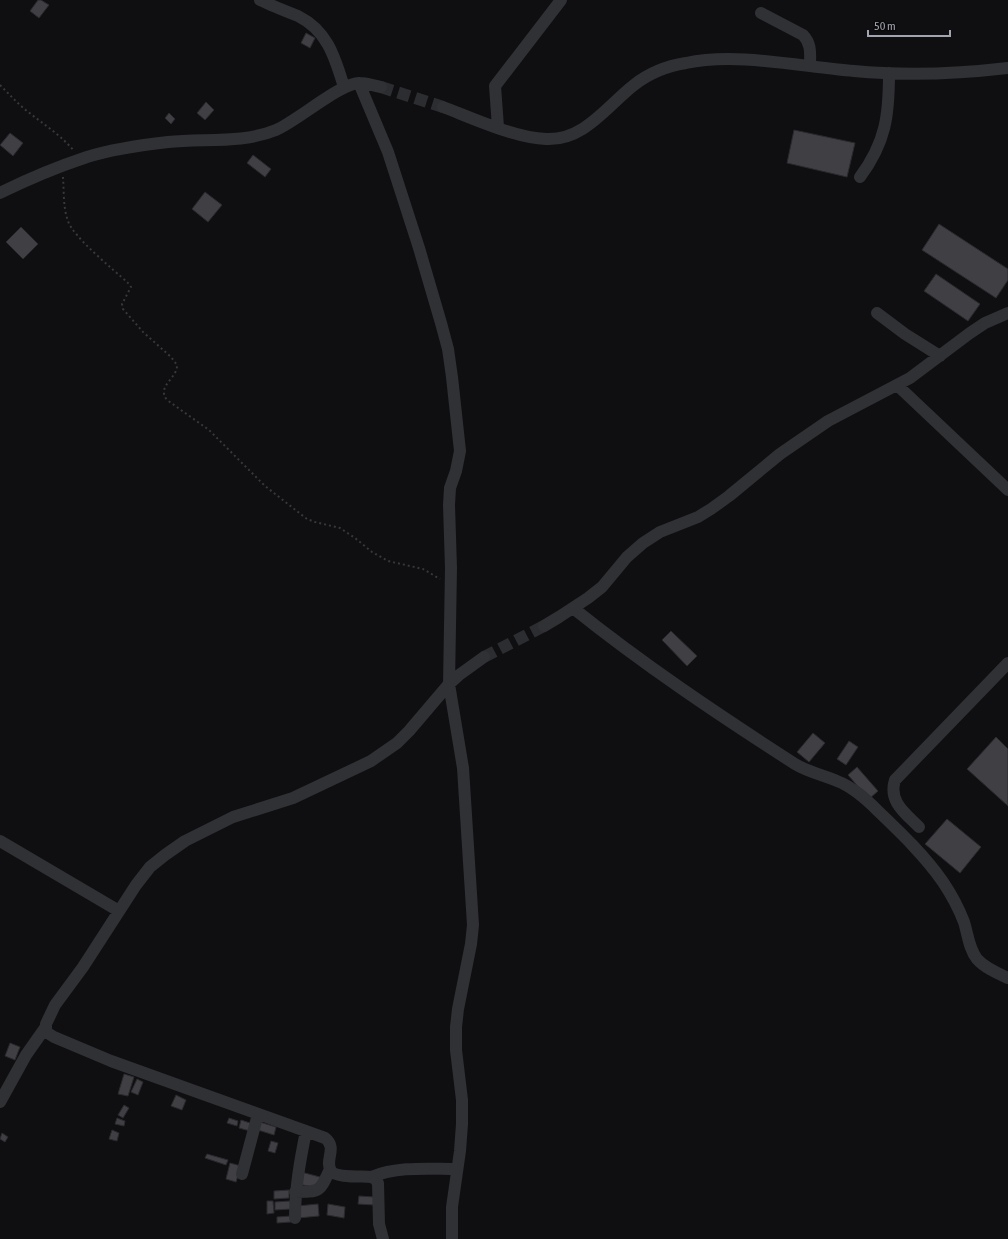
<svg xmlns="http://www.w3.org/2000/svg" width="1008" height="1239" font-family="'Asap Condensed',sans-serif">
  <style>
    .building { fill: #3f3f44; stroke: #2a292d }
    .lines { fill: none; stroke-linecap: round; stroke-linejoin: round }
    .minor-tunnel { stroke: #2c2d31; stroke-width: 12; stroke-dasharray: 12 6; stroke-linecap: butt }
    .path { stroke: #37373c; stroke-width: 2; stroke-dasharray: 2 3; stroke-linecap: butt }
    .minor { stroke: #303135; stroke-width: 12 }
  </style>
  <rect width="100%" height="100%" fill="#0f0f11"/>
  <path class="building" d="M38 0H41L49 5 39 18 30 11Z
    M306 33 315 38 310 48 301 43Z
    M206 102 214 110 205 120 197 113Z
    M169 113 175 119 171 124 165 118Z
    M794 130 855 143 847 177 787 163Z
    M10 133 23 143 13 156 0 145Z
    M253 155 271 169 265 177 247 163Z
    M205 192 222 205 208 222 192 209Z
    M939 224 1008 269V280L996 298 922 250Z
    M21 227 38 244 23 259 6 242Z
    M936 274 980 304 968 321 924 291Z
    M671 631 697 656 687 666 662 640Z
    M813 733 825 743 809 762 797 752Z
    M996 737 1008 749V806L967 769Z
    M849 741 858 747 846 765 837 759Z
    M857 767 878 791 869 799 848 775Z
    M947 819 981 847 960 873 925 844Z
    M10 1043 20 1047 15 1060 5 1056Z
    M124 1074 134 1077 128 1096 118 1094Z
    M137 1079 143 1082 138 1095 131 1092Z
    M176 1095 186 1100 182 1110 171 1106Z
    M124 1105 129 1108 123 1118 118 1115Z
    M117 1118 125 1121 124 1126 115 1124Z
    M229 1118 238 1121 237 1126 227 1123Z
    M241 1120 253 1124 250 1131 239 1128Z
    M260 1122 276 1127 274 1135 258 1130Z
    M112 1130 119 1133 117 1141 109 1139Z
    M2 1133 8 1137 5 1142 0 1139Z
    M271 1141 278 1143 275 1153 268 1151Z
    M207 1154 228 1160 226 1165 205 1158Z
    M230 1163 241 1166 236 1182 226 1179Z
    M301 1172 320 1177 318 1188 298 1184Z
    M289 1190V1198L274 1199V1191Z
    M359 1196 374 1197V1205L358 1204Z
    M267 1201H273L274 1213 267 1214Z
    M290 1201 291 1209 275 1210V1202Z
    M318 1204 319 1216 298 1218 297 1206Z
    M328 1204 345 1207 344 1218 327 1215Z
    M291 1216V1222L277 1223V1217Z"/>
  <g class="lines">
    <path class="minor-tunnel" d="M381 87 443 107
      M484 657 544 626"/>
    <path class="path" d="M0 85C9 94 17 103 27 111 43 124 61 135 74 151
      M63 177C64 191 63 208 68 221 73 237 114 270 128 283L131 287 122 304 123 309 143 332 171 357 177 365C178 378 156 386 167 400L209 430 265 486 307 519 315 522 340 528 355 538 372 552 388 561 423 569 440 579"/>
    <path class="minor" d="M260 0C272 6 285 11 298 16 328 31 335 58 344 87
      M761 13 803 35C812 44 810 55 810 66
      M359 83 388 152 419 248 441 323 448 349 452 377 460 451 456 471 450 488 449 505 451 568 449 684 463 768 473 925 471 944 458 1009 456 1027V1050L462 1100V1124L460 1151 452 1207V1239
      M443 107C472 118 515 138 546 139 584 141 607 106 634 85 649 73 667 66 686 63 737 52 802 67 854 71 906 76 957 74 1008 68
      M498 127 495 86 561 0
      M860 177C886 142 889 115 889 73
      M0 193C28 179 57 167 87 157 113 149 141 145 168 142 203 138 242 144 276 130 297 121 342 82 360 83 367 83 374 86 381 87
      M877 313 905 334 940 356
      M897 385 1008 490
      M573 608C644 665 719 715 795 764 808 772 823 775 837 781 853 787 866 799 878 811 901 833 925 856 943 882 951 894 959 909 964 922 968 935 969 949 977 959 985 968 997 973 1008 978
      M544 626 559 617 588 598 602 587 627 557 643 543 660 532 698 517 711 509 729 496 780 454 828 421 910 378 970 333 985 323 1008 313
      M919 827C905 813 888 801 895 780L1008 663
      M0 841 119 911
      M0 1102 26 1055 45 1028
      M242 1174 258 1114
      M371 1177C399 1166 428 1169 457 1169
      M295 1192C320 1192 320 1192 330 1169
      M295 1218C295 1188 300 1161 306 1131
      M383 1239 379 1224 378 1183 375 1179 371 1177C363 1176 336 1178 331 1171 324 1160 338 1148 325 1138L111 1061 54 1037 46 1032V1024L55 1005 83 967 136 885 150 867 165 855 185 841 233 817 293 798 371 761 397 743 409 731 449 684 459 675 484 657"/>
  </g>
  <path d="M868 30v6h82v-6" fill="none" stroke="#a1a4b1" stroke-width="2"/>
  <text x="874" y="30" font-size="12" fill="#a1a4b1" stroke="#0b0a0b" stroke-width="3" paint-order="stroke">50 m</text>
</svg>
